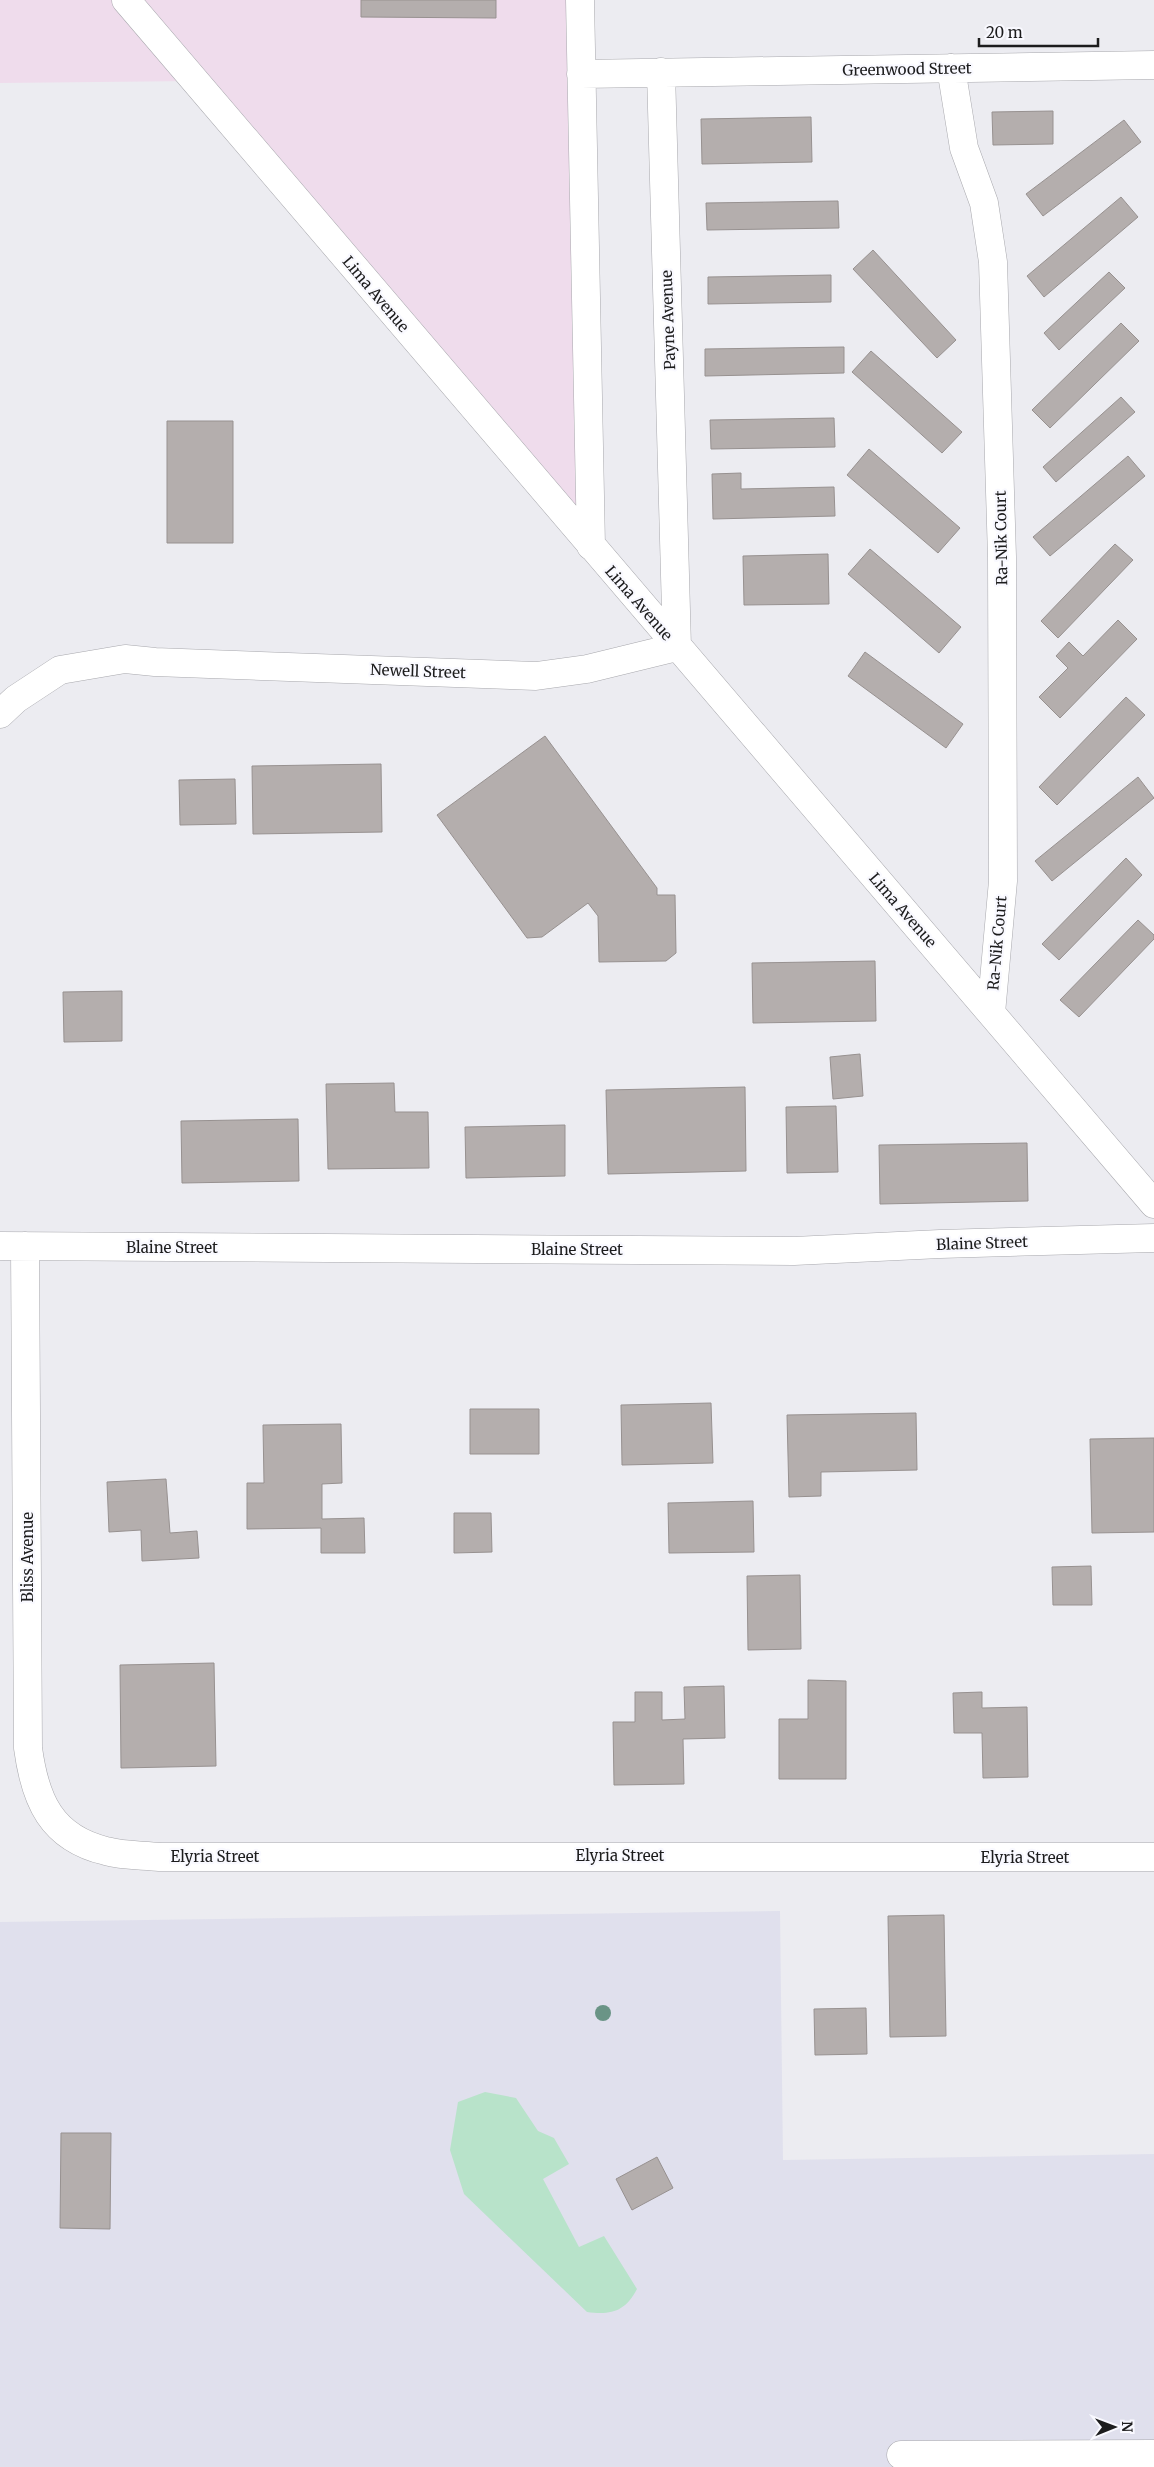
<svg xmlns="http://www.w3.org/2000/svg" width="1154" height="2467" font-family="Merriweather,serif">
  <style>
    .built { fill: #e0e0ed }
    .industrial { fill: #efdcec }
    .green { fill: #b8e3ca }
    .building { fill: #b4aead; stroke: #979190 }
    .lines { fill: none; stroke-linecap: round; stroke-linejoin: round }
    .minor-casing { stroke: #a8a8ad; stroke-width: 29 }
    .minor { stroke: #fff; stroke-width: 28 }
    .tree { fill: #6a9486 }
    .labels { text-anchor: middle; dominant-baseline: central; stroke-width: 4.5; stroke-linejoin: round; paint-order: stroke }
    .street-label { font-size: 15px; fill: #1c1c1d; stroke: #f9f9ff }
  </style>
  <rect width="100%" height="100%" fill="#ececf1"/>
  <path class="built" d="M780 1911 783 2160 1154 2154V2467H0V1922Z"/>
  <path class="industrial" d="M0 0H580L591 546 195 81 0 83Z"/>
  <path class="green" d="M485 2092 516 2098 538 2131 554 2138 569 2164 543 2179 579 2247 604 2236 637 2289C625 2312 611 2315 587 2312L464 2194 450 2150 458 2102Z"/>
  <path class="building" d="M361 0H496V18L361 17Z
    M1053 111V144L993 145 992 112Z
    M811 117 812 162 702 164 701 119Z
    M1124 120 1141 142 1043 216 1026 194Z
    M1121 197 1138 217 1044 297 1027 276Z
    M838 201 839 228 707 230 706 203Z
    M873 250 956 340 937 358 853 269Z
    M1109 272 1125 288 1059 350 1044 333Z
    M831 275V302L708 304V277Z
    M1121 323 1139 341 1050 428 1032 410Z
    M844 347V373L705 376V349Z
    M871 351 962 432 942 453 852 372Z
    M1121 397 1135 412 1056 482 1043 467Z
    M834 418 835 447 711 449 710 420Z
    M167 421H233V543H167Z
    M869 449 960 528 938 553 847 475Z
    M1128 456 1145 476 1050 556 1033 537Z
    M741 473V489L834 487 835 516 713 519 712 474Z
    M1115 544 1133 560 1058 638 1041 621Z
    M870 549 961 627 939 653 848 574Z
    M828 554 829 604 744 605 743 556Z
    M1118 620 1137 639 1060 718 1039 697 1068 668 1056 656 1069 642 1083 656Z
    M865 652 963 724 946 748 848 676Z
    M1126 697 1145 715 1057 805 1039 787Z
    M545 736 657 888V895H675L676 953 666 961 599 962 598 916 588 903 542 937 527 938 437 815Z
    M381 764 382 832 253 834 252 766Z
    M1138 777 1154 798 1052 881 1035 861Z
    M235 779 236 824 180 825 179 780Z
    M1126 858 1142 875 1059 960 1042 944Z
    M1138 920 1154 935V939L1079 1017 1060 1000Z
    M875 961 876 1021 753 1023 752 963Z
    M122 991V1041L64 1042 63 992Z
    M860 1054 863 1096 833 1099 830 1057Z
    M394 1083 395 1112H428L429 1168 328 1169 326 1084Z
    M745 1087 746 1171 608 1174 606 1090Z
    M836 1106 838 1172 787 1173 786 1107Z
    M298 1119 299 1181 182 1183 181 1121Z
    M565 1125V1176L466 1178 465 1127Z
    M1027 1143 1028 1201 880 1204 879 1145Z
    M711 1403 713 1463 622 1465 621 1405Z
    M470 1409H539V1454H470Z
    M916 1413 917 1470 821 1472V1496L789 1497 787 1415Z
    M341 1424 342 1483 322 1484V1519L364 1518 365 1553H321V1528L247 1529V1483H264L263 1425Z
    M1154 1438V1532L1092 1533 1090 1439Z
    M166 1479 170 1533 197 1531 199 1558 142 1561 141 1530 109 1532 107 1482Z
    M753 1501 754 1552 669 1553 668 1503Z
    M454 1513H491L492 1552 454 1553Z
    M1091 1566 1092 1605H1053L1052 1567Z
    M800 1575 801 1649 748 1650 747 1576Z
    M214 1663 216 1766 121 1768 120 1665Z
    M808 1680 846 1681V1779H779V1719H808Z
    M724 1686 725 1738 683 1739 684 1784 614 1785 613 1722H635V1692H662V1720L685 1719 684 1687Z
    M982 1692V1708L1027 1707 1028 1777 983 1778 982 1733H954L953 1693Z
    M944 1915 946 2036 890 2037 888 1916Z
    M866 2008 867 2054 815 2055 814 2009Z
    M61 2133H111L110 2229 60 2228Z
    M657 2157 673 2188 632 2210 616 2179Z"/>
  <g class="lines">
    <g class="minor-casing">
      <path id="minor" d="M126 0 1154 1204
        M580 0 591 546
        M951 68 964 148 984 203 993 262 1002 557 1003 881 991 1013
        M581 74 1154 65
        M0 714 16 699 60 670 125 659 155 662 536 676 587 669 677 647 661 72
        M0 1246 794 1251 940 1244 1154 1238
        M25 1246 28 1748C35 1800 51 1838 106 1851 123 1856 143 1855 160 1857 492 1855 823 1856 1154 1857
        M901 2455 1154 2454"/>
    </g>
    <use href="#minor" class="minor"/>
  </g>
  <circle class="tree" cx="603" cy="2013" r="8"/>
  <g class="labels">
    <g class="street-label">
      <text transform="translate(907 69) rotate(-1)">Greenwood Street</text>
      <text transform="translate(376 294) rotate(50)">Lima Avenue</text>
      <text transform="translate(668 320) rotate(-92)">Payne Avenue</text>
      <text transform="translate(1001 538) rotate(-91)">Ra-Nik Court</text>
      <text transform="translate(639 603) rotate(49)">Lima Avenue</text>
      <text transform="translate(418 671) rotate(2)">Newell Street</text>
      <text transform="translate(903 910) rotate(49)">Lima Avenue</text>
      <text transform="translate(997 943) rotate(-85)">Ra-Nik Court</text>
      <text transform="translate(982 1243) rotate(-2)">Blaine Street</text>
      <text x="172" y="1247">Blaine Street</text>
      <text x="577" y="1249">Blaine Street</text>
      <text transform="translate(27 1557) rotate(-90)">Bliss Avenue</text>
      <text x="620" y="1855">Elyria Street</text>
      <text x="215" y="1856">Elyria Street</text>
      <text x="1025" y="1857">Elyria Street</text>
    </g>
  </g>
  <g transform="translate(1114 2427) rotate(89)" stroke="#f9f9ff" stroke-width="4" paint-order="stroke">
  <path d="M0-4L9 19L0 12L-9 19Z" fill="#1c1c1d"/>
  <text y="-8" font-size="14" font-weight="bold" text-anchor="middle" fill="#1c1c1d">N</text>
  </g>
  <path d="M979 38v8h119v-8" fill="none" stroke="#1c1c1d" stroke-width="2.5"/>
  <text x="986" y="38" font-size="15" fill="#1c1c1d" stroke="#f9f9ff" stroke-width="4" paint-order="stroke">20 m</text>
</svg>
